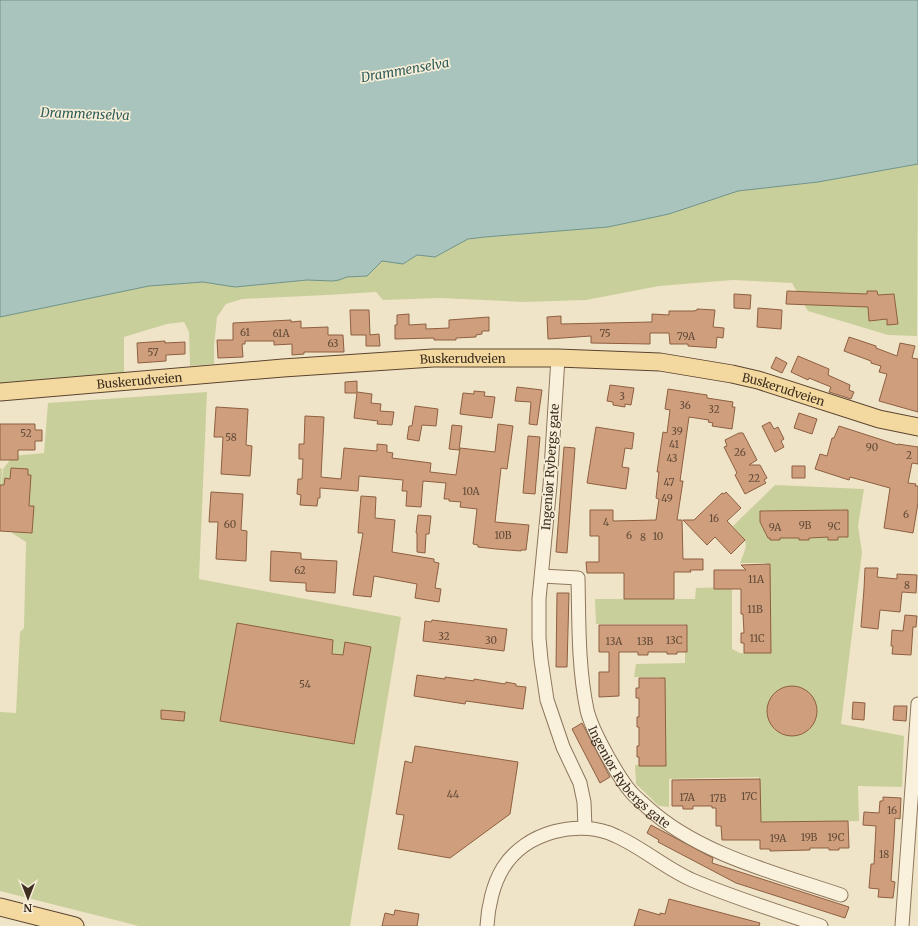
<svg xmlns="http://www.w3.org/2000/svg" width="918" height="926" font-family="Merriweather,serif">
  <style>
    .green { fill: #c9cf9b }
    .water { fill: #a9c4bc; stroke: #6f938a }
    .building { fill: #cf9f7d; stroke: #8d5f41 }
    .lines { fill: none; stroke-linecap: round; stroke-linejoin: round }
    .minor-casing { stroke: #8d765c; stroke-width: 15 }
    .major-casing { stroke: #5b4430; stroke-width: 19 }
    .minor { stroke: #faf1dc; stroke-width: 13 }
    .major { stroke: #f3d9a0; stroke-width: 17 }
    .labels { text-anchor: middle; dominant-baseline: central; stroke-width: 3.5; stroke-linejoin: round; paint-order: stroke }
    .number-label { font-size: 10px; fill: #624a37 }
    .street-label { font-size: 12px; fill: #3d2e20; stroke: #f7eed8 }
    .water-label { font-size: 13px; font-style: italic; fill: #2f5d5a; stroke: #f7eed8 }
  </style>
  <rect width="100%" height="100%" fill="#f0e4c8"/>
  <path class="green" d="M918 164 917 336 888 335 808 311 792 283 733 280 659 286 586 300 524 302 440 298 383 300 376 292 327 295 242 299 226 304 217 317 214 346V364L190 366 189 332 184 322 167 324 124 337V374L0 388V317L149 286 203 282 235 287 307 280 333 281 339 280 347 277 366 276 382 261 403 264 417 255 435 257 468 239 485 237 608 227 670 214 738 191 818 182Z
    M207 392 199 579 401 617 350 926H139L0 891V712L16 713 20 632 24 628 26 542 12 533 14 514 0 502V468L2 469 1 491 3 469 13 456 44 453 48 403Z
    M775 485 864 489 858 526 862 552 841 724 904 736 902 787 858 786 859 821 756 822 760 805 759 777 669 779V807L659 806 636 784 635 765 662 764 661 677H634L636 664 685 663V624H596L595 599H695L696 588 732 587V649L740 653H766V563H740C749 540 748 544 733 526Z"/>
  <path class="water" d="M0 0H918V164L818 182 738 191 669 214 608 227 485 237 468 239 435 257 417 255 403 264 382 261 367 276 347 277 339 280 333 281 307 280 235 287 203 282 149 286 0 317Z"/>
  <path class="building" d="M787 291 867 294V291H877L878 295 894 294 898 324 887 325V319L869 321 868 307 786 304Z
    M734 294 751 295 750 309 734 308Z
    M758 308 782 310 781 329 757 327Z
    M697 309 715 310 713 327 724 328 723 338 717 337 716 348 688 346V344H670L669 333H650V344L591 343V336L548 339 547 317 561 316V324L652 322V314L669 315V311H694L697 310Z
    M350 310H369L370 335 379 334 380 346H366V335H351Z
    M409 314V325L426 324V329L449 328V320L489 317V331H482V334L476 335V337L456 338V340H434V338L395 339V325H397V315Z
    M291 320V322L301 321V328L328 327V335H343L344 352H304V354L292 355V344L274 345V341H245V344H242L243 357 218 358 217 340H233V323Z
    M849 337 876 346V348L897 356 900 343 915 346 912 358 918 359V412L879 401 887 374 879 372 881 366 871 363V361L844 351Z
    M165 341V343L185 342V354L166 355V361L138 363 137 343Z
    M798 356 829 369 828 375 850 385 849 390 854 392 851 399 829 392 831 387 809 378 808 380 791 372Z
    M776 357 787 363 782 373 771 368Z
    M357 381V392L372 394 371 403 381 404 380 411 394 412 392 425 377 424 378 421 354 418 357 393H345V382Z
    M610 385 634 388 631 405 625 404V407L613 405V402L607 401Z
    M517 387 542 390 537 425 529 424 531 402 515 401Z
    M668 389 707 395V398L733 402 732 407H735L732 429 712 426 713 423 708 422 709 420 689 417 680 481H683L677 520H682L683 559H703V570H690L691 572H674V599H624V573H587L586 562H599V536H590V510H613V521L656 520 659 499 656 498 659 472H657L663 432 667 433 670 410 665 409Z
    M474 391 485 392 484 396 495 397 492 418 460 414 463 393 474 394Z
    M415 406 438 409 436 426 422 425 419 441 407 439 409 426H412Z
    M216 407 248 409 246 445 252 446 250 476 221 474 223 437H214Z
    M799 413 817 419 812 434 794 428Z
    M305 416 324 417 321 477 341 479 344 448 377 451V444L387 445V452L393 453 392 458 431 463 430 472 456 475 460 448 495 452 498 424 513 426 507 469 501 468 495 522 529 525 526 550H521V551L496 549 478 547V545L473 544 477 509 460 507 461 502 449 501V499H444L446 483 423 481 421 507 406 506 407 491H402L403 480 359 476 358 491 320 488V498H318L317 506 300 505 301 495 297 494 298 479H302L303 459H299V444H304Z
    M770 422 774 429 778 427 784 439 781 441 784 447 775 452 762 426Z
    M0 424H35V430H42V441H35V450H18V460H0Z
    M452 425 462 426 459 450 449 449Z
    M839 426 898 445V444L918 447V464L912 463 908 483 916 484 915 486H918V503L913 533 884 528 890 488 850 477 849 480 815 469 820 454 827 456 832 438H834Z
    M596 427 634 433 632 449 625 448 622 467 629 468 626 489 587 483Z
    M739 433H743L757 460 749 465H760L767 478 764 480 766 483 745 494 735 475 737 473 724 447 727 446 725 440Z
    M528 436 540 437 535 494 523 493Z
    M564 447 575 448 567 553 556 552Z
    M792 466H805V478H792Z
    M11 468 28 469V475H31L29 506H34L32 533 0 531V485H4L5 478 10 479Z
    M211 492 243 494 241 530 247 531 246 561 216 559 218 522H209Z
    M726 492 741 508 727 521 745 540 731 554 715 537 707 545 683 520H694L722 493 724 494Z
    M361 496 376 497 375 518 395 520 392 552 434 559V562L439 563 435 588 441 589 439 602 415 598 417 584 374 576 371 597 353 595 363 533H358Z
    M848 510V537H838V540H828V537L809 538V540H799V538H780V540H770V538H768L760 522V511Z
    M418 515 431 516 429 534H426L425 553 417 552V533H416Z
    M271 551 301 553V559L337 561 335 593 306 591V583L270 581Z
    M770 564 771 653H744V643H741V633H744L743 614H741V589H714V570H746L741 565Z
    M865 568H878L877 577 897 579V574L917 575 916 593 902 592 900 612 880 610 878 629 861 627 864 589Z
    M557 593H569L567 667H556Z
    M905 615 917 616 916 627H913L911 655 892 654 893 646H891L892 630 903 631Z
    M432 620 507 629 504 651 423 641 425 621 431 622Z
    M237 623 333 640 332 654 343 655 345 642 371 647 354 744 220 721Z
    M599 625H687V652H677V654H667V652H648V655H638V652H619V696L599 697V672H609V652H599Z
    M417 675 445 679V677L474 681V679L505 684 506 682 516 684V686L526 687 523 709 466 701 465 704 414 696Z
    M639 678H665L666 766H639V757H637V746H639V727H637V717H639V698H636V688H639Z
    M767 711a25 25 0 1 1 50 0a25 25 0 1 1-50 0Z
    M853 702 865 703 864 720 852 719Z
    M894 706H907L906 721 893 720Z
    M161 710 185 712 184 721 161 719Z
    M582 723 610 777 600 783 572 729Z
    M415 746 518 762 510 814 450 858 398 849 404 815 396 814 405 761 412 763Z
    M760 779 761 822 848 821 849 848H839V850H829V848H810V850L770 851V849H760V840H722L721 826H716V808H712V806H693V809H683V806H672V780Z
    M883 797 901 798 900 819 895 818 894 838 891 881 895 882 893 898 878 897 879 889 869 888 871 864H874L876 826 863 825 864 812 879 813 880 801H883Z
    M651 825 713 858 712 863 849 907 845 918 736 883 658 842 659 840 647 833Z
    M669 899 760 923 759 926H634L639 909 660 915V913L665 914Z
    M395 910 419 914 417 926H382L385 913 394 915Z"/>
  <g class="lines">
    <g class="minor-casing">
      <g id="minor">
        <path d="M558 358 550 485 539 599V638L541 660 547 700 563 747 580 783 584 802 585 828"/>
        <path id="s1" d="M542 576 578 578C579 622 578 667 587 710 591 727 600 742 608 757 615 769 622 782 631 792 636 798 642 802 647 807 698 854 776 873 841 895"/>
        <path d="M487 926C488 907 493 884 503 868 525 832 579 818 616 836 643 848 665 868 692 880 734 898 777 911 821 926"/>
        <path d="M902 926 918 704"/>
      </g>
    </g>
    <g class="major-casing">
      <g id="major">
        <path id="s2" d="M0 392 283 368 433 358H558L660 362 732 374 758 380 879 419 918 427"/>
        <path d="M0 907 75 926"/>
      </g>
    </g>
    <use href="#minor" class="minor"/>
    <use href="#major" class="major"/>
  </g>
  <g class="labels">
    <g class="number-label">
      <text x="245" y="332">61</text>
      <text x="281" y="333">61A</text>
      <text x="605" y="333">75</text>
      <text x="686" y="336">79A</text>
      <text x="333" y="343">63</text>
      <text x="153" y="352">57</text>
      <text x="622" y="396">3</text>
      <text x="685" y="405">36</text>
      <text x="714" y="409">32</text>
      <text x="677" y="431">39</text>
      <text x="26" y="433">52</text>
      <text x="231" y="437">58</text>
      <text x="674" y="444">41</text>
      <text x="872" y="447">90</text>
      <text x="740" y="452">26</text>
      <text x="909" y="455">2</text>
      <text x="672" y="458">43</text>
      <text x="754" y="478">22</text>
      <text x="669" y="482">47</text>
      <text x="471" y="491">10A</text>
      <text x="667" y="498">49</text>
      <text x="906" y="514">6</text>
      <text x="714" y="518">16</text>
      <text x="606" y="522">4</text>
      <text x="230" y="524">60</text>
      <text x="805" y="525">9B</text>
      <text x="834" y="526">9C</text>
      <text x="775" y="527">9A</text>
      <text x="503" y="535">10B</text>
      <text x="629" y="535">6</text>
      <text x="658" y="536">10</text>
      <text x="643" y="537">8</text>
      <text x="300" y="570">62</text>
      <text x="756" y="579">11A</text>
      <text x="907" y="585">8</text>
      <text x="755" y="609">11B</text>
      <text x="444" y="636">32</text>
      <text x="757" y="638">11C</text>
      <text x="491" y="640">30</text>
      <text x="674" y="640">13C</text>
      <text x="614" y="641">13A</text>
      <text x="645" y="641">13B</text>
      <text x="305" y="684">54</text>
      <text x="453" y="794">44</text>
      <text x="749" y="796">17C</text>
      <text x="687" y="797">17A</text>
      <text x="718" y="798">17B</text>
      <text x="892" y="810">16</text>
      <text x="809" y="837">19B</text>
      <text x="836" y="837">19C</text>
      <text x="778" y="838">19A</text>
      <text x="884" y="854">18</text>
    </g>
    <g class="street-label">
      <text stroke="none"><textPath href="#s2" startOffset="464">Buskerudveien</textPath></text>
      <text stroke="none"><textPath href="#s2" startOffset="140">Buskerudveien</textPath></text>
      <text stroke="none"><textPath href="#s2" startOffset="788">Buskerudveien</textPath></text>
      <text transform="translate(550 467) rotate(-86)">Ingeniør Rybergs gate</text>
      <text stroke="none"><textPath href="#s1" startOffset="249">Ingeniør Rybergs gate</textPath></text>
    </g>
    <g class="water-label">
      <text transform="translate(405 70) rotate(-10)">Drammenselva</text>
      <text transform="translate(85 114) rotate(2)">Drammenselva</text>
    </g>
  </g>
  <g transform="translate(28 898) rotate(180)" stroke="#f7eed8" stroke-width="3" paint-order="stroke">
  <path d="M0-3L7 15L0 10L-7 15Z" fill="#3d2e20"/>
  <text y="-6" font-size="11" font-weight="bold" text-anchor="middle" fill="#3d2e20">N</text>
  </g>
</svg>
